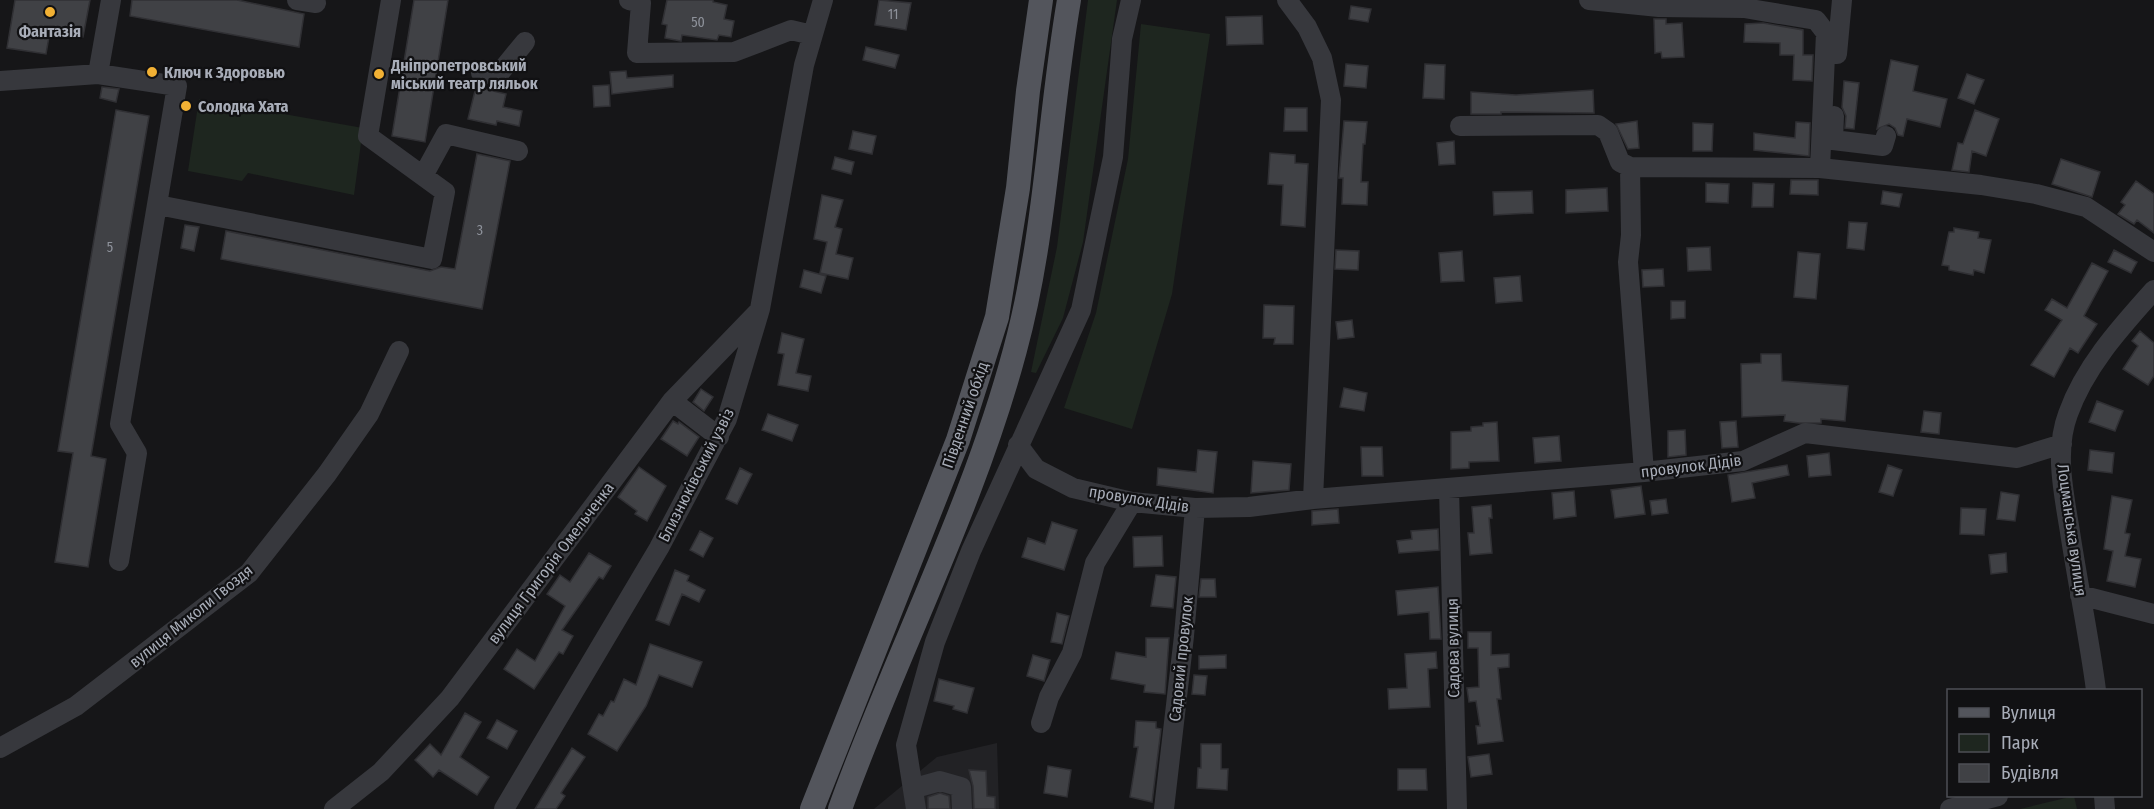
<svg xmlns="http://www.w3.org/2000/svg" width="2154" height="809" font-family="'Fira Sans Condensed',sans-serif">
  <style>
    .built { fill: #222225 }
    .green { fill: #1e261f }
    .building { fill: #404145; stroke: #303034; stroke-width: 1.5 }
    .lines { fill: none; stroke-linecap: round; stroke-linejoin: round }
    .minor { stroke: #37383d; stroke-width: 20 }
    .major { stroke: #53555c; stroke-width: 24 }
    .poi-dot { fill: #f2b134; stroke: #111113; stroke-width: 2 }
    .labels { text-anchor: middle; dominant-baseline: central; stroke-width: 4.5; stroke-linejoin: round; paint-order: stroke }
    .number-label { font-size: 14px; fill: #8e929b }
    .poi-label { font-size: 16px; font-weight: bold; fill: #a8adb8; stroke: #111113; text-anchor: start }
    .street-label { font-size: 16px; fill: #a8adb8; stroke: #111113 }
  </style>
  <rect width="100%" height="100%" fill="#161618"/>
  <path class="built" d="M997 743 999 809H874L937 757Z"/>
  <path class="green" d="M1088 0H1117L1083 242 1063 318 1036 373 1031 372 1057 247Z
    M1141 24 1210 34 1172 294 1132 429 1064 408 1096 313 1128 159Z
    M199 99 363 128 354 195 248 173 242 181 188 171Z
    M2074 796 2077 809H2020Z"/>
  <path class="building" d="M15 0H90L83 37 50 31 46 54 7 48Z
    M132 0H237L304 14 299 47 130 16Z
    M414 0H448L425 142 392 136Z
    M667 0H713V2L727 5 724 19 734 21 731 37 719 35 717 40 682 35 681 41 665 38 667 25 662 24Z
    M879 0 911 3 906 30 875 25Z
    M1351 6 1371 9 1368 22 1349 19Z
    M1262 16 1263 44 1227 45 1226 17Z
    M1654 19H1666V24L1682 23 1684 57 1662 58 1661 52 1655 53Z
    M1763 23 1803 30V55H1813L1812 81 1793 80 1794 55H1780V43L1744 42 1745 24Z
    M866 47 899 55 895 68 863 60Z
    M1891 60 1918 66 1913 91 1947 99 1940 127 1907 119 1903 136 1898 135 1895 128 1889 124 1877 129Z
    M1346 64 1368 66 1366 88 1344 86Z
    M1425 64 1445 65 1444 99 1423 98Z
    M626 71 627 78 673 75V87L612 94 610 72Z
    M1967 74 1984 80 1974 104 1958 98Z
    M1844 81 1859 83 1854 129 1845 128 1846 116 1842 107Z
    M609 85 610 106 594 107 593 86Z
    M102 87 119 89 116 102 100 98Z
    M476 87 506 94 503 107 522 111 519 126 497 121 496 125 468 119Z
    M1593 90 1594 113 1501 112V114H1471V92L1516 95Z
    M1285 108H1307V131H1284Z
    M116 110 149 116 91 456 106 459 88 567 55 562 73 453 58 451Z
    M1975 110 1999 119 1986 156 1972 151 1969 172 1952 170 1958 143 1963 144Z
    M1344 121 1367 122 1365 144H1363L1361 182H1368L1367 205 1342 204 1343 178H1339Z
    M1637 121 1639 148 1628 149 1616 124Z
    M1796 122 1810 123 1809 156 1754 150V133L1795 138Z
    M1693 123 1713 124 1712 151H1693Z
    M853 131 876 136 872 154 849 149Z
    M1454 141 1455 164 1439 165 1437 143Z
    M1270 153 1295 155V163L1308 164 1305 227 1281 225 1283 185 1268 184Z
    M477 154 510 161 482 309 221 259 226 231 430 271 441 267 455 269Z
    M835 157 854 162 851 174 832 169Z
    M2061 159 2100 172 2092 197 2052 184Z
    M1791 180H1818V195L1790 194Z
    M2136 181 2154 194V233L2137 220 2134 224 2118 214 2125 205 2121 202Z
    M1706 183 1729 184 1728 203 1706 202Z
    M1753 183 1774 184 1773 207H1752Z
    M1607 188 1608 211 1566 213V190Z
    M1532 191 1533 213 1494 215 1493 192Z
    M1883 191 1902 194 1899 207 1881 204Z
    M822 195 843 200 835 227 842 229 836 254 853 258 848 279 820 273 827 242 814 239Z
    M1849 222 1867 223 1864 250 1847 248Z
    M185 225 199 227 194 251 181 248Z
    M1954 228 1979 232 1978 238 1991 240 1984 273 1974 270 1973 275 1949 270V266L1942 265 1949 232H1954Z
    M1710 247 1711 270 1688 271 1687 248Z
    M1336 250 1359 251 1358 270 1335 269Z
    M2114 250 2137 262 2131 273 2108 262Z
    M1462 251 1464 281 1441 282 1439 253Z
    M1798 252 1820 254 1816 299 1794 297Z
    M2092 263 2108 271 2084 316 2097 324 2078 353 2070 348 2054 377 2031 365 2062 320 2045 310 2052 299 2067 308Z
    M1663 269 1664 286 1643 287 1642 270Z
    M804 270 826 276 821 293 800 287Z
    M1520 276 1522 301 1496 303 1494 278Z
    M1671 301H1685V318L1671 319Z
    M1264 305 1294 306 1293 344H1274L1275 338H1263Z
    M1352 320 1354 337 1338 339 1336 322Z
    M2140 331 2154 343V376L2148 385 2123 369 2138 346 2132 341Z
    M782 333 804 339 796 373 811 376 808 391 778 385 784 354 778 353Z
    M1761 354H1781L1782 381 1848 386 1845 421 1821 419V423H1799L1784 421 1785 415 1742 417 1741 364 1761 363Z
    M1344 388 1367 393 1364 411 1340 407Z
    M701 389 713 397 704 411 693 402Z
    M2097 401 2123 411 2115 431 2089 422Z
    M1924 411 1941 413 1939 434 1921 432Z
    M768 414 798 425 792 441 762 430Z
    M673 421 678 424 679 422 699 437 687 456 661 439Z
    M1736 421 1738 447 1722 448 1720 422Z
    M1497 422 1499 461 1469 462V468L1451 469V432L1471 431V427L1483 426V423Z
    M1685 430 1686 455 1668 457V431Z
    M1559 436 1561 461 1535 463 1533 438Z
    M1361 447H1382L1383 476H1362Z
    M1198 450 1217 452 1213 493 1157 485 1158 468 1196 472Z
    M2090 450 2114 453 2112 473 2088 470Z
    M1829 453 1831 475 1809 477 1807 456Z
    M1253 461 1291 464 1289 490 1251 493Z
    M1787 465 1789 475 1752 483 1755 498 1732 502 1728 475Z
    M1888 465 1902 470 1893 496 1879 492Z
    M639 467 666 486 647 521 635 514 637 511 618 497Z
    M740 468 752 474 737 504 726 499Z
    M1641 486 1645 514 1615 518 1611 490Z
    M1574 491 1576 516 1554 519 1552 493Z
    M2001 492 2019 495 2015 521 1997 519Z
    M2112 496 2132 500 2125 533 2130 534 2125 556 2141 559 2135 587 2107 581 2113 551 2104 549Z
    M1666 499 1668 513 1652 515 1650 501Z
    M1491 505 1492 518H1489L1492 553 1470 555 1468 533H1474L1472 507Z
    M1961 508 1986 509 1984 535 1960 534Z
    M1338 509 1339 523 1312 525V511Z
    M1052 522 1077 530 1064 570 1022 557 1028 538 1045 544Z
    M1438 529 1439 550 1399 553 1397 541 1412 539 1411 531Z
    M700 531 713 538 703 557 690 550Z
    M1162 536 1163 566 1134 567 1133 537Z
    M589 553 611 566 603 579 599 577 562 630 573 636 563 654 559 652 534 689 504 669 517 649 535 661 565 606 547 594 560 575 570 582Z
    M2006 553 2007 572 1991 574 1989 555Z
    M675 570 689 576 687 581 705 590 699 602 682 594 669 625 656 620Z
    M1156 575 1176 577 1173 608 1151 606Z
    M1201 579H1215L1216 597H1199Z
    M1438 587 1441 639H1430L1429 612 1398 615 1396 591Z
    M1057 613 1069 616 1062 644 1051 642Z
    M1468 632H1491V655L1509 654V667L1498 668 1501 699H1497L1503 741 1478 744 1476 726H1480L1476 701 1469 702 1467 688 1479 687 1478 648H1468Z
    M1146 638H1169L1165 694 1144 692 1145 685 1111 679 1116 652 1146 657Z
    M650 644 702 662 692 687 659 675 646 706 617 751 588 734 599 714 603 716 611 701 614 702 624 679 636 685Z
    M1436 652 1437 668 1428 669 1430 707 1389 709 1388 689 1407 688 1405 654Z
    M1033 655 1050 660 1044 681 1027 676Z
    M1226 655V668L1199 669V656Z
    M1194 675 1207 676 1205 695 1192 694Z
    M939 679 974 688 967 713 953 709 954 706 934 701Z
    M465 713 481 722 460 757 489 777 477 795 439 770 433 777 415 760 430 744 441 755Z
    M497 720 517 731 507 749 487 738Z
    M1136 721 1156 722V728L1161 729 1152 802 1130 797 1138 747H1134Z
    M1201 744H1221V769H1228L1227 790 1197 788 1198 768H1201Z
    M572 748 585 757 561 793 565 796 556 809H535Z
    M1489 754 1492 774 1471 777 1468 757Z
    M1048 766 1071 770 1067 797 1044 793Z
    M1398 769H1426L1427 790H1398Z
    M969 770 986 771 987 796 995 797V809H974L973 786Z
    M940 793 949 796 950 809H928V797Z"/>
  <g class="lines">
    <path class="minor" d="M297 0 316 3
      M629 0 641 3 637 53 734 52 791 30 812 35
      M1287 0 1307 27 1322 58 1331 100 1313 499
      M1589 0 1659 7 1744 8 1816 20 1826 33 1820 168
      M1837 54 1842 0
      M481 73 498 75 525 42
      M98 74 177 86 120 424 137 453 119 561
      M0 81 98 74 111 0
      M1834 116 1833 140 1883 146 1886 136
      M1460 126 1598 125 1608 132 1620 162 1630 167
      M423 176 446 134 518 151
      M158 205 432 259 445 192 368 136 391 0
      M672 401 719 437
      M1018 445 1036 469 1073 488 1132 502 1195 508 1249 507 1313 499 1644 472 1743 461 1805 433 2017 458 2062 444
      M1644 472 1628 262 1631 235 1630 167 1820 168 1981 185 2036 194 2086 207 2154 252
      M1449 488 1457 809
      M2080 595 2154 614
      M2096 690C2089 637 2078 585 2070 532 2064 494 2054 451 2068 414 2085 366 2121 327 2154 290
      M1041 723 1049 697 1072 653 1095 563 1132 502
      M0 748 76 706 249 573 327 474 369 414 399 351
      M915 788 940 781 961 787 962 809
      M2104 796 2105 809
      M334 809 381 772 450 698 672 401 759 311
      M504 809 659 548 727 419 760 309 804 65 823 0
      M916 809 906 745 935 642 971 551 1081 310 1113 157 1122 39 1131 0
      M1164 809 1184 636 1195 508
      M1950 809 1998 796"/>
    <path class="major" d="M812 809 958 440 997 317 1018 188 1028 91 1041 0
      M840 809C895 655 973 508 1015 350 1046 236 1049 116 1069 0"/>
  </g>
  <g class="poi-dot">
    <circle cx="50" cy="12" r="6"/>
    <circle cx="152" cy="72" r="6"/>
    <circle cx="379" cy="74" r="6"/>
    <circle cx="186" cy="106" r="6"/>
  </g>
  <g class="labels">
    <g class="number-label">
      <text x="893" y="14">11</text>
      <text x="698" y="22">50</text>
      <text x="480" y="230">3</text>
      <text x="110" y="247">5</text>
    </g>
    <g class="poi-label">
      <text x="50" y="31" text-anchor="middle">Фантазія</text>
      <text x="391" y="65">Дніпропетровський<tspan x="391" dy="18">міський театр ляльок</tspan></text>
      <text x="164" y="72">Ключ к Здоровью</text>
      <text x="198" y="106">Солодка Хата</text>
    </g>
    <g class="street-label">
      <text transform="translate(965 415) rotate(-71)">Південний обхід</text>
      <text transform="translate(1691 466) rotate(-7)">провулок Дідів</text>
      <text transform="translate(696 475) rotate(-63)">Близнюківський узвіз</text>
      <text transform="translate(1139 499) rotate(9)">провулок Дідів</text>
      <text transform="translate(2072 530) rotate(82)">Лоцманська вулиця</text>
      <text transform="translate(551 563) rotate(-53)">вулиця Григорія Омельченка</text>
      <text transform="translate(191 616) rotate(-39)">вулиця Миколи Гвоздя</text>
      <text transform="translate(1453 648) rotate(-91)">Садова вулиця</text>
      <text transform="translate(1181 659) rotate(-84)">Садовий провулок</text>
    </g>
  </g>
  <rect x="1947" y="689" width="195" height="108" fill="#111113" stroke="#4d4f55" stroke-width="1.5"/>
  <rect x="1959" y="708" width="30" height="9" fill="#53555c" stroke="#4d4f55" stroke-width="1.5"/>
  <text x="2001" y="719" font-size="18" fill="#a8adb8">Вулиця</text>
  <rect x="1959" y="734" width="30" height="18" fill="#1e261f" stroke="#4d4f55" stroke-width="1.5"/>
  <text x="2001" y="749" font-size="18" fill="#a8adb8">Парк</text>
  <rect x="1959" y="764" width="30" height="18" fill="#404145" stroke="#4d4f55" stroke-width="1.5"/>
  <text x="2001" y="779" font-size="18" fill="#a8adb8">Будівля</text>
</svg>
